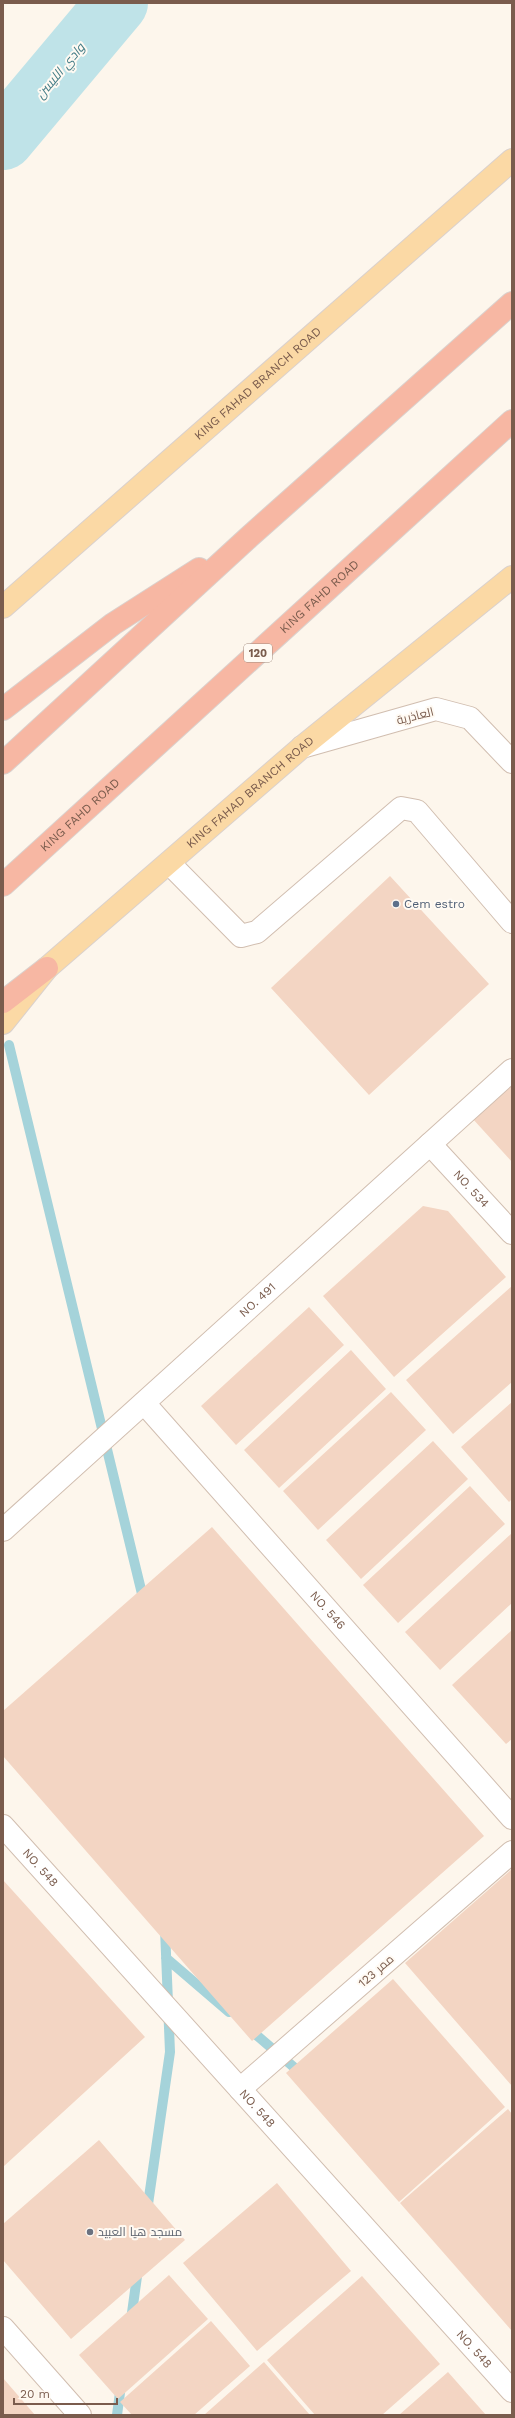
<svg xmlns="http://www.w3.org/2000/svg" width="515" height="2418" font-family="'Work Sans',Cairo,sans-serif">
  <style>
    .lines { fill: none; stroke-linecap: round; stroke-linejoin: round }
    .stream { stroke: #a5d3da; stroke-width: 10 }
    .river { stroke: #bfe3e8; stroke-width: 62 }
    .building { fill: #f3d5c3 }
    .minor-casing { stroke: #d1beb0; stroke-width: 24 }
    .major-casing { stroke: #dad1cd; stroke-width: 24 }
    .highway-casing { stroke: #dad1cd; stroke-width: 24 }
    .minor { stroke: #fff; stroke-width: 22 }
    .major { stroke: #fbd9a5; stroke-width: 22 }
    .highway { stroke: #f7b7a3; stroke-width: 22 }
    .service-dot { fill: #5c6f8a; stroke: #fffaf3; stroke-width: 1.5 }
    .worship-dot { fill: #6b7280; stroke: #fffaf3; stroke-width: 1.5 }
    .labels { text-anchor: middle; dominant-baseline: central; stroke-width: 4; stroke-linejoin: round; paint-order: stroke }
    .shield { fill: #fffaf3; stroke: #a28b7f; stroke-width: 1 }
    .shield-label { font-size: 11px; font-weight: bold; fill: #7a5c4d }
    .street-label { font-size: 12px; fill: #7a5c4d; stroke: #fffaf3 }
    .service-label { font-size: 12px; fill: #4e5e75; stroke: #fffaf3; text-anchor: start }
    .worship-label { font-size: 12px; fill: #5b616d; stroke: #fffaf3; text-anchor: start }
    .water-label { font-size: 13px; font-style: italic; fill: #437c86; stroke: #fffaf3 }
  </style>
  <rect width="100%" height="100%" fill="#fdf6ec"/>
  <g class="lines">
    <path class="stream" d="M9 1045 144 1602
      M166 1958 229 2012
      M247 2027 303 2075
      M147 2211 170 2052 165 1929
      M131 2320 138 2269
      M117 2415 121 2385"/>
    <path class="river" d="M3 139 117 3"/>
  </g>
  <path class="building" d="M390 876 489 984 369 1095 271 988Z
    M512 1081V1162L472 1118Z
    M423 1206 448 1211 506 1277 394 1377 323 1296Z
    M512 1286V1382L453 1434 406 1380Z
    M309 1307 344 1345 236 1445 201 1406Z
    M351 1350 386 1389 279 1488 244 1450Z
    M391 1392 426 1430 318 1530 283 1491Z
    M512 1402V1499L509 1502 461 1447Z
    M433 1441 468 1479 361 1579 326 1540Z
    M470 1486 505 1524 398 1623 363 1585Z
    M212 1527 484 1836 252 2041 3 1756V1711Z
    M512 1533V1603L440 1670 405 1632Z
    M512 1630V1739L506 1744 452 1685Z
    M512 1869V2086L405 1963Z
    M3 1880 145 2037 3 2167Z
    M393 1979 505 2107 399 2202 286 2073Z
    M508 2109 512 2114V2331L400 2203Z
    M99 2140 185 2240 71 2339 3 2260V2224Z
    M277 2183 351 2271 257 2351 183 2263Z
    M169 2275 208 2319 118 2399 79 2355Z
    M362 2276 440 2364 382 2415H315L267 2360Z
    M211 2321 250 2366 194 2415H132L120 2402Z
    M264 2362 310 2415H204Z
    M448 2372 486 2415H399Z
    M3 2378 35 2415H3Z"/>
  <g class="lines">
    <g class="minor-casing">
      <g id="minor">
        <path d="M302 747 436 709 470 718 512 762"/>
        <path d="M169 863 241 936 257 932 401 808 417 811 512 922"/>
        <path id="s1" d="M430 1144 512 1233"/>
        <path id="s2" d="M144 1403 512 1818"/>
        <path id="s3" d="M3 1530 512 1070"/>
        <path id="s4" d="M3 1826 512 2391"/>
        <path d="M240 2089 512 1852"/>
        <path d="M3 2328 80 2415"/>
      </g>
    </g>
    <g class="major-casing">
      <g id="major">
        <path id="s5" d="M3 607 512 160"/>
        <path id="s6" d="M3 1023 47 968 302 747 512 577"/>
      </g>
    </g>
    <g class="highway-casing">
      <g id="highway">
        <path d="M3 709 113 624 199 569"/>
        <path d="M3 763 249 537 512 303"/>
        <path id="s7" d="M3 885 512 421"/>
        <path d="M3 1002 47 968"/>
      </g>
    </g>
    <use href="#minor" class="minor"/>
    <use href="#major" class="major"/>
    <use href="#highway" class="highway"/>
  </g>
  <circle class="service-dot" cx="396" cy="904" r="4"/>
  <circle class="worship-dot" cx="90" cy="2232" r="4"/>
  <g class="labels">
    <rect class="shield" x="244" y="644" width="28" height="18" rx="3"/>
    <g class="shield-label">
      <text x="258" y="653">120</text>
    </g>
    <g class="street-label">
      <text stroke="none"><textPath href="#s5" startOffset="339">KING FAHAD BRANCH ROAD</textPath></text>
      <text stroke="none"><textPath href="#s7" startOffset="428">KING FAHD ROAD</textPath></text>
      <text transform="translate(415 716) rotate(-14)">العاذرية</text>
      <text stroke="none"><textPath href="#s6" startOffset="339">KING FAHAD BRANCH ROAD</textPath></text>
      <text stroke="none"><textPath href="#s7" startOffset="104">KING FAHD ROAD</textPath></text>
      <text stroke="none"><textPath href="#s1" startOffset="61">NO. 534</textPath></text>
      <text stroke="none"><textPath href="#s3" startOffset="343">NO. 491</textPath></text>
      <text stroke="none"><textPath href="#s2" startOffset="277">NO. 546</textPath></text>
      <text stroke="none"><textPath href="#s4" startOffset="56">NO. 548</textPath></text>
      <text transform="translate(376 1971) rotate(-41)">ممر 123</text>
      <text stroke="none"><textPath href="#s4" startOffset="380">NO. 548</textPath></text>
      <text stroke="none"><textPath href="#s4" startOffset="704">NO. 548</textPath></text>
    </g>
    <g class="service-label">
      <text x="404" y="904">Cem estro</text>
    </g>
    <g class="worship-label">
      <text x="98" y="2232">مسجد هيا العبيد</text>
    </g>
    <g class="water-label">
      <text transform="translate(60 71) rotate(-50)">وادي الليسن</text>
    </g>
  </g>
  <rect width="515" height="2418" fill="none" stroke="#7a5c4d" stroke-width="8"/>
  <path d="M14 2398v6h103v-6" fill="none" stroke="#7a5c4d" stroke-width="2"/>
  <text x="20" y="2398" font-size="12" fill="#7a5c4d" stroke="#fffaf3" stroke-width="3" paint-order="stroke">20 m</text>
</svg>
